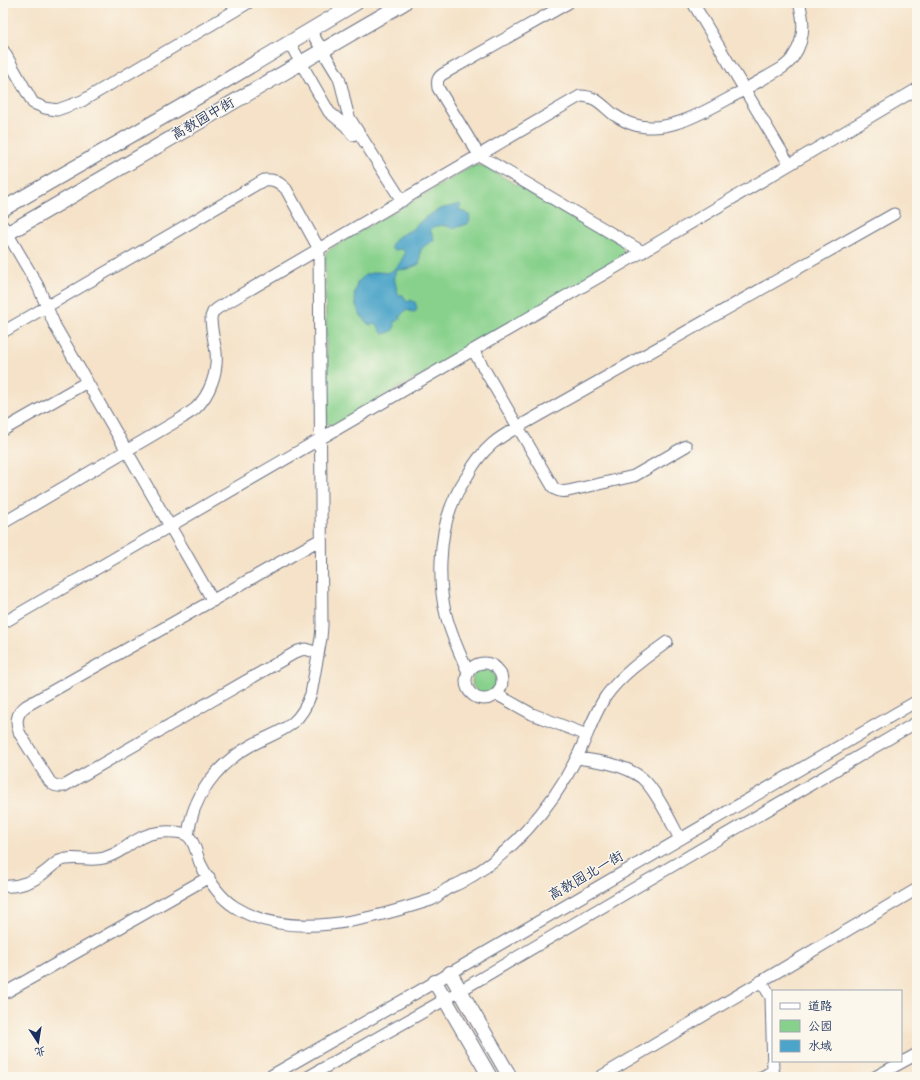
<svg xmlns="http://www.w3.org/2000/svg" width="920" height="1080" font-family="Kalam,'LXGW WenKai TC',sans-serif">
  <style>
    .green { fill: #88d18c; stroke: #528075 }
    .water { fill: #4ba4c9; stroke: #336a94 }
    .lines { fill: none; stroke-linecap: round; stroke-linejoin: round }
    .minor-casing { stroke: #676e83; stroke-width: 13 }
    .major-casing { stroke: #676e83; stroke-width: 16 }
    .minor { stroke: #fff; stroke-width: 11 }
    .major { stroke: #fff; stroke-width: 14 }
    .labels { text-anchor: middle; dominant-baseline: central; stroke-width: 3; stroke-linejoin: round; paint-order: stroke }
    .street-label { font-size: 14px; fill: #1b2f5e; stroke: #fbf7ec }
  </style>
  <rect width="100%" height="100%" fill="#fbf7ec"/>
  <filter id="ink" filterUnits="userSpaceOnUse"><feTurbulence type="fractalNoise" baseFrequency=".025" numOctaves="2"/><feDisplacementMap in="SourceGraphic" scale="8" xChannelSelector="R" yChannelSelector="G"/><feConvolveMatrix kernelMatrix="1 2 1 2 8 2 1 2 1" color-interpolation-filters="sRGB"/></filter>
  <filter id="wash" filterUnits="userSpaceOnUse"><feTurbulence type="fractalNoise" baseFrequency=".012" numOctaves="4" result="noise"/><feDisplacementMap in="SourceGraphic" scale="16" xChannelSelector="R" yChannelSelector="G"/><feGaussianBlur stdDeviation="0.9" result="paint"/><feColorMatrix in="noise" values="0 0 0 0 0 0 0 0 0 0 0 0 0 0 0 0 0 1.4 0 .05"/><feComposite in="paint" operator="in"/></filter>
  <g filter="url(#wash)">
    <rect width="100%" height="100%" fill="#f5e2c8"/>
    <path class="green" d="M476 165 483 166 487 168 622 244 625 256 621 261 334 425H330L327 424 325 255 327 252 335 246 471 167Z
      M472 681a12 12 0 1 1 24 0a12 12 0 1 1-24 0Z"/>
    <path class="water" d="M460 204 461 205 459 208 460 210 469 215C472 225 466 224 458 227 456 228 455 229 452 228 451 228 451 227 450 227 443 224 432 225 430 231L433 235 434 240C429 244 420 246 420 254 420 258 421 260 419 264L408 269 397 270C392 276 396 286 398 293L399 295H403L406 301 408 302 410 300 415 302 417 308 416 311 414 312 406 310 401 315 400 319 394 322 395 326 392 331 384 334C377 331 382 322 370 325L367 323 363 317 361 316 356 305 354 294 356 290 357 283 365 275 367 274 377 272 387 273 392 271 398 266 405 254 404 251 402 249 393 250 391 248 392 244 399 236 411 230 426 217 440 209Z"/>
  </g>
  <g filter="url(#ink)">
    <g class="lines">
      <g class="minor-casing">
        <path id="minor" d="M568 3 443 74C437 78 437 81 438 88L479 155 643 252
          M693 3 789 164
          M310 30 338 76C344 90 344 105 350 119L402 201
          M289 42 329 112 346 126 353 135
          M3 50 33 103 45 108 57 110 82 101 248 3
          M3 226 38 286 55 326 213 601
          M3 332 264 180C274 179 279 182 286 189L319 249 322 626 321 638 311 694C298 730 279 730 250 746 216 765 192 797 188 836
          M473 350 553 487C557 492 562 492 568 491L634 476 686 446
          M3 430 87 382
          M3 523 182 418C186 415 191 412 195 409 210 395 218 372 216 352 214 340 211 329 211 317L213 312 218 308 580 96C596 96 602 105 613 114 619 118 625 122 632 124 666 136 706 111 735 95 750 86 767 77 782 68 786 65 791 61 793 57 805 40 805 22 799 3
          M3 623C216 499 430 377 642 252 734 198 825 143 917 89
          M318 653 305 649 298 651 64 786C58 787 54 786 50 782L20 734C15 723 16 713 26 706L321 539
          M466 681a18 18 0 1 1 36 0a18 18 0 1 1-36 0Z
          M468 672C460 654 451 635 446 615 438 585 439 537 451 507 455 496 461 485 468 475 474 463 483 452 492 444 500 437 509 432 518 427L894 214
          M496 694 532 714 587 735
          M577 758C598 761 624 764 642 778 656 790 671 822 680 839
          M3 886C19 887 32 883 45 872 49 869 54 864 59 861 73 855 89 862 104 858 111 856 117 853 123 849 127 847 131 843 135 841 146 834 160 831 173 832 179 832 186 833 190 838 195 844 197 855 200 863 208 879 220 898 235 907 291 943 374 918 431 900 438 897 442 891 449 888 452 886 456 885 460 883 508 858 552 807 576 759 587 738 593 715 606 696 622 674 645 658 667 642
          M761 981 771 997 773 1071 776 1077
          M3 994 209 877
          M269 1077 435 982 917 701
          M308 1077 446 999 917 722
          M600 1077 917 889
          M762 1077 773 1071
          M875 1077 917 1054"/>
      </g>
      <g class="major-casing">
        <path id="major" d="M3 209 210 90 356 3
          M3 236 404 3
          M450 973 510 1077
          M435 982 490 1077"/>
      </g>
      <use href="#minor" class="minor"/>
      <use href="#major" class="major"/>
    </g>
  </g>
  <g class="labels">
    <g class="street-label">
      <text transform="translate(203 119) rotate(-30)">高教园中街</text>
      <text transform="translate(586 876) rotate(-30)">高教园北一街</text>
    </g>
  </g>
  <rect width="920" height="1080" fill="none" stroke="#fbf7ec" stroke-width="16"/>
  <rect x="772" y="990" width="130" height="72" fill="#fbf7ec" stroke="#a1a7b3"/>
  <rect x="780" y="1003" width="20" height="6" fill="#ffffff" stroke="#a1a7b3"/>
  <text x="808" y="1010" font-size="12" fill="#1b2f5e">道路</text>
  <rect x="780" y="1020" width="20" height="12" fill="#88d18c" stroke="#a1a7b3"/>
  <text x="808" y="1030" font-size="12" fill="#1b2f5e">公园</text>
  <rect x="780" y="1040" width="20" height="12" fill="#4ba4c9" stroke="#a1a7b3"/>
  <text x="808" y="1050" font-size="12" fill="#1b2f5e">水域</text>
  <g transform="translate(38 1042) rotate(168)" stroke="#fbf7ec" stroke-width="3" paint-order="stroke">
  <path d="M0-3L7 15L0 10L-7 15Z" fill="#1b2f5e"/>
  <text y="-6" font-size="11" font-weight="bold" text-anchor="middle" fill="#1b2f5e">北</text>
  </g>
</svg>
